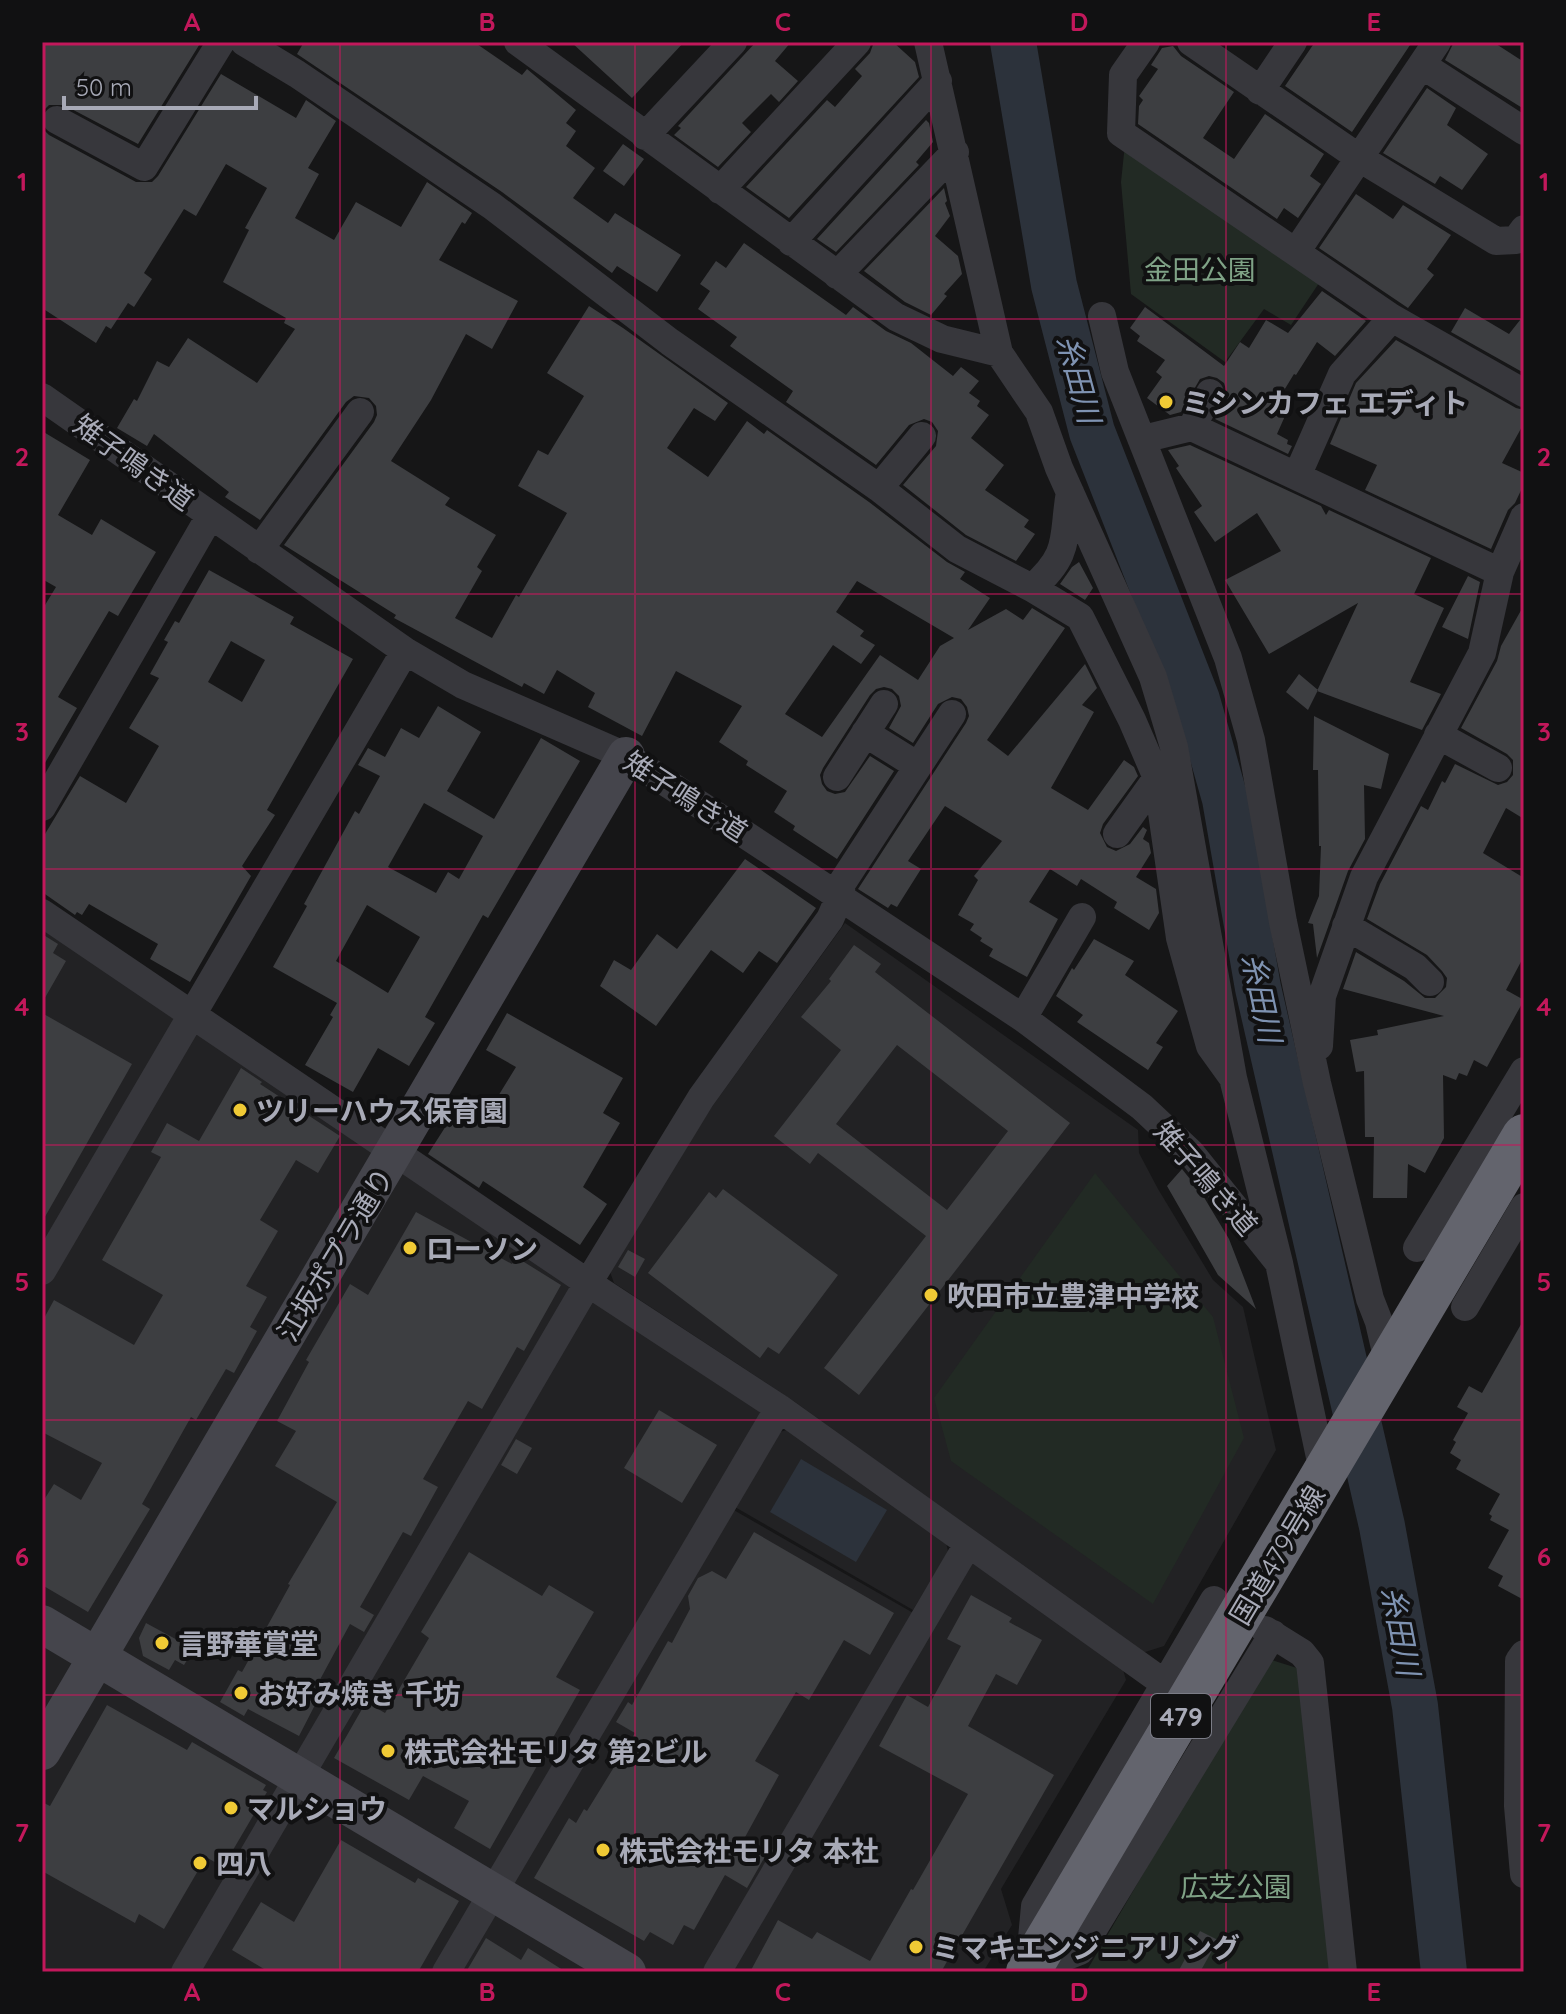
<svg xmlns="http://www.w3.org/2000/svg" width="1566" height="2014" font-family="Quicksand,'Noto Sans JP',sans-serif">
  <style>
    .built { fill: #222224 }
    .green { fill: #222a24 }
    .water { fill: #2c323b }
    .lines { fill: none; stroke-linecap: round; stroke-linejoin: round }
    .river { stroke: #2c323b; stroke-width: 46 }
    .building { fill: #3d3e41; fill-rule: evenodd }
    .street { stroke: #37373c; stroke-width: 28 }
    .secondary { stroke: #45454c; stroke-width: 38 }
    .highway { stroke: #63646d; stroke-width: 44 }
    .grid { fill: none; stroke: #c2185b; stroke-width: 2; stroke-opacity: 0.55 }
    .poi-dot { fill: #f0ca35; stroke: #111112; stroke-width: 3 }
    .labels { text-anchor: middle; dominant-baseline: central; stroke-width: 8; stroke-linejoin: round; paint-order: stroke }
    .shield { fill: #111112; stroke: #7b7c86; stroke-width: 2 }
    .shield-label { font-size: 26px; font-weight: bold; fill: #a8aab7 }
    .park-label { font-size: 28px; fill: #7fa286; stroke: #111112 }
    .poi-label { font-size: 28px; font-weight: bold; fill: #a8aab7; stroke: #111112; text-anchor: start }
    .street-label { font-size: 28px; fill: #a8aab7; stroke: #111112 }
    .water-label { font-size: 30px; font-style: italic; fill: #7f93b2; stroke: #111112 }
    .neatline { fill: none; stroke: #c2185b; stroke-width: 3 }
    .grid-label { font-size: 26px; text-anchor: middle; font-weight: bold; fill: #c2185b }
  </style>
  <rect width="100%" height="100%" fill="#161617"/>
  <path class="built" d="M845 923 1138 1130 1139 1153 1158 1189 1213 1280 1243 1307 1276 1450 1164 1646 1142 1653 795 1402 614 1283 609 1269 711 1108Z
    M42 929 782 1420 732 1509 915 1614 956 1543 1121 1663 1126 1680 1001 1889 1012 1925 983 1972H42Z
    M793 1428 945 1536 948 1552 913 1610 735 1507 777 1433Z"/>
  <path class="green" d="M1125 144 1321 280 1291 325 1264 309 1225 362 1131 294 1121 182Z
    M1095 1173 1213 1317 1244 1438 1153 1604 951 1461 934 1398Z
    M1268 1659 1297 1668 1332 1972H1086Z"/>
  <path class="water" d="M801 1459 887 1510 856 1562 770 1512Z"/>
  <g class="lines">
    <path class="river" d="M1013 42 1054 285 1092 432 1197 700 1225 799 1258 988 1382 1526 1415 1706 1444 1972"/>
  </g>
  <path class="building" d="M42 42H201L138 144 64 105H49L42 112Z
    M304 42H474L522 75 527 69 576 110 566 123 576 131 566 146 595 168 573 198 608 223 615 213 681 255 657 292 617 266 612 273 502 192 297 54Z
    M571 42H684L632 98Z
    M756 42H791L775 61 798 81 779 102 771 94 742 123 751 132 718 167 674 135 681 128 678 126Z
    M874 42H893L915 62 919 77 789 218 746 187 827 100 835 107 862 76 855 69 870 53Z
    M1315 42H1412L1352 132 1285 86Z
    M1454 42H1493L1524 62V109L1445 60Z
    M1173 46 1181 56 1234 92 1203 138 1234 159 1265 114 1324 154 1310 176 1321 184 1298 218 1284 208 1277 219 1138 124 1139 106 1143 100 1139 96 1158 69 1151 65 1162 48Z
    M221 74 296 118 306 100 336 121 308 168 319 174 295 218 334 240 356 202 401 227 427 182 472 213 465 224 462 222 439 260 518 301 492 349 466 334 431 400 391 461 450 498 445 505 496 535 477 567 482 571 455 618 492 638 516 595 519 597 567 513 518 486 538 450 548 455 584 396 547 373 589 306 623 328 728 403 715 421 694 408 667 448 708 477 747 421 764 434 767 430 869 502 947 562 965 572 960 579 990 598 968 630 1006 609 1023 620 1032 608 1065 628 987 740 1008 756 1085 664 1097 688 1082 705 1094 712 1051 788 1088 810 1124 760 1134 767 1138 776 1103 824 1100 833 1107 847 1116 851 1130 844 1143 827 1147 830 1143 839 1149 843 1151 853 1136 877 1156 889 1159 913 1149 930 1114 908 1117 902 1081 879 1077 886 1050 869 1029 902 1058 919 1027 977 989 956 993 949 980 941 982 938 970 930 974 924 958 915 978 880 974 876 1002 841 945 806 908 861 921 869 897 907 891 904 888 908 858 889 966 723 969 716 967 707 961 699 952 697 938 704 913 743 889 728 901 706 899 696 892 689 884 687 876 689 870 695 823 768 820 775 822 784 827 791 835 794 845 792 870 756 894 771 837 859 793 830 795 826 774 812 787 791 746 765 748 761 719 742 742 706 676 671 642 736 588 707 595 693 557 670 544 694 524 683 522 687 394 618 396 615 284 545 374 422 377 415 376 406 369 398 354 396 346 402 260 520 225 497 229 492 154 434 147 446 117 428 134 399 137 401 157 361 169 367 188 338 257 383 295 329 284 323 286 318 223 282 249 230 245 228 267 188 226 164 196 216 184 209 144 273 152 279 134 307 128 303 111 329 106 326 96 343 42 308V128L49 135 136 182H152L158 176ZM857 581 954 638 940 646 918 680 880 655 822 737 785 714 833 645 861 664 875 645 860 636 864 631 836 612Z
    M1427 88 1456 108 1447 125 1488 154 1462 190 1440 176 1435 184 1383 153Z
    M926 120 929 123 933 142 916 162 919 165 836 252 817 239Z
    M623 144 644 159 624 186 603 171Z
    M944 188 947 201 945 203 950 216 935 236 958 256 962 274 944 294 947 296 931 315 905 302 864 271Z
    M1356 194 1393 219 1403 205 1451 235 1427 269 1434 275 1408 308 1319 248Z
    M744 243 846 315 853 307 886 331 911 343 953 376 961 367 979 381 969 393 980 401 977 406 989 415 971 438 1004 465 985 490 1029 520 1024 527 1035 534 1016 561 966 535 903 485 936 446 938 431 932 422 924 419 909 425 876 465 786 402 793 391 730 346 737 337 698 309 710 291 700 284 716 261 726 268Z
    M1322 291 1366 321 1335 356 1317 342 1296 375 1294 374 1272 410 1285 416 1277 434 1288 440 1287 444 1292 446 1288 454 1215 419 1227 393 1224 383 1217 378 1209 376 1200 379 1181 412 1170 415 1147 398 1162 377 1156 372 1165 360 1137 341 1140 336 1130 328 1145 307 1224 366 1240 342 1249 348 1266 320 1288 333Z
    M1465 308 1509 334 1524 315V373L1451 332Z
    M1396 340 1516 408 1524 410V423L1502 463 1524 473V484L1515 503 1508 510 1491 549 1365 490 1377 465 1330 444 1356 383Z
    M42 431 90 460 58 515 92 535 101 519 156 552 118 616 109 611 58 697 77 708 42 768V610L56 587 42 579Z
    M1190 445 1321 506 1326 515 1329 510 1431 558 1414 594 1444 608 1410 682 1441 694 1422 730 1317 691 1358 603 1269 654 1225 580 1281 551 1257 513 1215 542 1194 512 1202 506 1176 468 1179 466 1168 450Z
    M1079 562 1093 588 1085 600 1060 584 1072 567Z
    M209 570 294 617 290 624 353 659 267 810 275 815 242 866 251 876 190 982 150 959 158 944 89 904 82 915 77 912 75 915 42 892V839L80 776 126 803 159 746 129 728 159 678 150 674 168 642 164 640 175 621 179 623ZM231 641 265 660 242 702 208 682Z
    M1468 576 1480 582 1468 639 1442 627Z
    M1524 605V819L1506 808 1483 853 1524 878V956L1506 990 1524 1000 1487 1067 1474 1060 1467 1076 1459 1073 1456 1080 1443 1075 1444 1138 1425 1173 1408 1164 1407 1198H1373L1374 1137H1365L1364 1071 1356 1072 1350 1040 1378 1035 1377 1030 1444 1016 1343 989 1356 952 1404 981 1425 998H1435L1446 987 1447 978 1442 971 1427 955 1367 919 1380 884 1421 806 1428 810 1442 781 1445 783 1455 764 1498 785 1507 782 1513 775V760L1507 754 1461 728 1497 661 1501 646Z
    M1299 674 1318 690 1308 710 1286 692Z
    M438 706 481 732 447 791 494 819 541 738 580 761 488 918 483 915 425 1017 435 1023 409 1066 378 1048 353 1092 305 1065 333 1017 330 1015 337 1003 273 967 307 906 304 904 355 811 359 814 380 776 358 765 368 748 385 757 401 728 419 738ZM424 803 483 836 459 879 448 872 436 893 388 867ZM367 905 420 937 388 993 336 961Z
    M1314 716 1389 754 1381 789 1364 785 1365 839 1348 871 1317 958 1313 924 1308 923 1319 896 1321 846H1319L1318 770H1313Z
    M745 859 816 908 777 963 759 951 743 973 711 950 656 1026 600 986 614 960 631 970 657 934 677 949Z
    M42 934 58 944 53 953 66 961 42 1003Z
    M1094 939 1134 961 1125 975 1178 1011 1156 1043 1163 1047 1148 1070 1077 1022 1083 1015 1056 996 1072 968 1074 970Z
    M854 945 881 964 875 972 1070 1123 859 1395 824 1368 926 1236 818 1153 810 1164 774 1136 841 1050 801 1017 831 981 829 979ZM897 1045 1008 1131 947 1210 836 1124Z
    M42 1013 132 1064 42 1222Z
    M507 1013 623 1078 603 1113 620 1123 583 1187 607 1204 580 1245 483 1181 479 1188 428 1154 460 1104 484 1119 516 1067 486 1050Z
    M241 1068 262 1082 260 1084 340 1136 318 1173 296 1160 260 1220 278 1231 246 1286 267 1297 250 1327 257 1331 234 1373 226 1369 196 1420 191 1417 142 1504 150 1509 88 1612 42 1585V1503L54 1484 81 1500 102 1463 42 1432V1322L54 1300 134 1345 163 1295 102 1260 161 1157 151 1152 167 1123 199 1141Z
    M1182 1169 1202 1194 1229 1239 1256 1309 1218 1275 1167 1186Z
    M723 1189 838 1275 779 1354 768 1347 760 1358 648 1273 709 1192 716 1198Z
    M416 1212 512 1264 516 1257 561 1285 524 1351 517 1347 482 1409 468 1401 423 1479 438 1487 411 1536 403 1532 360 1607 374 1615 364 1632 350 1624 309 1700 316 1703 299 1736 248 1709 244 1716 220 1702 238 1670 242 1672 290 1585 288 1584 337 1502 275 1466 296 1431 277 1421 309 1362 306 1360 350 1284 368 1295Z
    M628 1250 645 1259 635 1277 618 1267Z
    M1524 1319V1600L1498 1586 1503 1576 1488 1568 1509 1530 1490 1520 1492 1516 1489 1514 1500 1494 1456 1469 1461 1460 1450 1453 1456 1442 1453 1440 1468 1413 1457 1407 1469 1386 1482 1393Z
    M659 1410 717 1445 682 1503 624 1468Z
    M516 1439 532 1448 517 1474 501 1465Z
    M754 1532 894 1613 870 1655 844 1640 809 1700 796 1692 755 1761 779 1775 744 1839 767 1853 747 1888 725 1875 694 1930 684 1925 673 1945 650 1932 644 1941 534 1878 569 1818 576 1823 584 1809 587 1811 635 1733 616 1722 628 1702 632 1705 668 1641 672 1643 690 1609 688 1596 698 1578 712 1571 726 1579Z
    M469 1552 542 1596 549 1585 594 1612 556 1677 580 1690 490 1849 454 1828 469 1801 423 1776 409 1800 334 1758 366 1702 385 1713 429 1638 421 1632Z
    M971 1595 1012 1618 1009 1622 1042 1640 1017 1685 996 1674 968 1726 1054 1775 941 1972H750L778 1920 812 1939 817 1932 870 1961 911 1889 913 1890 968 1794 879 1746 907 1695 928 1707 961 1646 947 1639Z
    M146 1623 194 1649 184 1665 175 1660 169 1670 143 1656 139 1638Z
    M107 1705 187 1750 192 1742 266 1785 263 1790 267 1792 223 1867 206 1857 164 1929 139 1914 135 1923 42 1871V1802L50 1806Z
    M341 1840 415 1883 418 1878 459 1901 418 1972H269L232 1950 261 1902 294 1922Z
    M1200 1931 1218 1940 1200 1972H1178Z
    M486 1938 521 1960 528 1948 566 1972H466Z"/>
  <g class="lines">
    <path class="street" d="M244 42 297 74 492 206 670 342 879 488 957 549 1032 588 1080 617 1132 720 1157 778 1180 938 1210 1046 1233 1078
      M518 42 896 317 942 339 999 353
      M928 42 999 353 1039 412 1059 468 1153 677 1174 747 1233 1078 1279 1263 1324 1476
      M1146 42 1123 75 1121 133 1392 318 1524 393
      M1191 42 1361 159 1496 241 1516 240 1524 229
      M1422 65 1524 131
      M1260 91 1293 42
      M57 120 144 167 221 42
      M645 136 733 42
      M720 190 857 42
      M791 242 938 81
      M1296 252 1437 42
      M837 275 955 152
      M1102 316 1115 372 1228 658 1251 740 1283 922 1317 1083 1370 1299 1379 1322 1389 1365
      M42 397 405 651 463 685 626 756 1023 1018 1142 1107 1191 1153 1279 1263
      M1192 427 1210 393
      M1143 439 1192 427 1500 572
      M1297 476 1342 374 1392 318
      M879 488 922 436
      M259 550 360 412
      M1032 588C1072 553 1062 538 1070 492
      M865 733 918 766
      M1438 735 1498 768
      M837 777 884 704
      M42 807 210 516
      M1117 834 1157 778
      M42 913 588 1283 779 1408 1164 1683
      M1346 926 1415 967 1430 982
      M1023 1018 1082 917
      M1319 1046 1322 996 1364 877 1482 653 1500 572 1524 517
      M1417 1248 1524 1071
      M42 1271 405 651
      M1465 1307 1524 1207
      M1214 1600 1035 1906 1029 1971 1080 1951 1273 1634
      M1265 1630 1302 1653 1310 1663 1343 1972
      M1524 1654 1519 1661 1518 1806 1524 1874
      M185 1972 588 1283 701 1098 830 919 840 896 842 883 952 714
      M446 1972 779 1408
      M717 1972 968 1544"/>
    <path class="secondary" d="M42 1624 627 1972
      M42 1751 626 756"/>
    <path class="highway" d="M1028 1972 1524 1136"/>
  </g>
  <path class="grid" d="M340 42V1972M635 42V1972M931 42V1972M1226 42V1972M42 319H1524M42 594H1524M42 869H1524M42 1145H1524M42 1420H1524M42 1695H1524"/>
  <g class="poi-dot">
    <circle cx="1166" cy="402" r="8"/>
    <circle cx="240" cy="1110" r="8"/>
    <circle cx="410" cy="1248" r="8"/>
    <circle cx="931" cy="1295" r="8"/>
    <circle cx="162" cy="1643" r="8"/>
    <circle cx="241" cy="1693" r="8"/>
    <circle cx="388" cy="1751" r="8"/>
    <circle cx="231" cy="1808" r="8"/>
    <circle cx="603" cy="1850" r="8"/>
    <circle cx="200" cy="1863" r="8"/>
    <circle cx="916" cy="1947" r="8"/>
  </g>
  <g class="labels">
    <rect class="shield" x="1151" y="1694" width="60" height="44" rx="6"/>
    <g class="shield-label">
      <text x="1181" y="1716">479</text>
    </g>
    <g class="park-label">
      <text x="1200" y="269">金田公園</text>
      <text x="1236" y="1886">広芝公園</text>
    </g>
    <g class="poi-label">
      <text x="1182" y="402">ミシンカフェ エディト</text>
      <text x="256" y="1110">ツリーハウス保育園</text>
      <text x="426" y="1248">ローソン</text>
      <text x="947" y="1295">吹田市立豊津中学校</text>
      <text x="178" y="1643">言野華賞堂</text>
      <text x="257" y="1693">お好み焼き 千坊</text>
      <text x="404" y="1751">株式会社モリタ 第2ビル</text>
      <text x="247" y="1808">マルショウ</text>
      <text x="619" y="1850">株式会社モリタ 本社</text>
      <text x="216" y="1863">四八</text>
      <text x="932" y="1947">ミマキエンジニアリング</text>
    </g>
    <g class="street-label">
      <text transform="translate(134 462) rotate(36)">雉子鳴き道</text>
      <text transform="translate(686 796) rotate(33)">雉子鳴き道</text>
      <text transform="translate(1206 1178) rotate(49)">雉子鳴き道</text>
      <text transform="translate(335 1254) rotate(-59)">江坂ポプラ通り</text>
      <text transform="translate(1277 1555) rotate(-59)">国道479号線</text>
    </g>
    <g class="water-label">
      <text transform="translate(1079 379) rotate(75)">糸田川</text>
      <text transform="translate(1262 998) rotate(78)">糸田川</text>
      <text transform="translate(1401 1631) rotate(79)">糸田川</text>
    </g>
  </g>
  <rect width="1566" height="2014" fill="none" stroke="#111112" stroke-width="88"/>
  <path d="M64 96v12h192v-12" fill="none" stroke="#a8aab7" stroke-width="4"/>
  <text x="76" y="96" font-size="24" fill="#a8aab7" stroke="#111112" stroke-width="6" paint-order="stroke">50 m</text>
  <rect x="44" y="44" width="1478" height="1926" class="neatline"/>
  <g class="grid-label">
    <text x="192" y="31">A</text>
    <text x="487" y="31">B</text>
    <text x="783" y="31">C</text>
    <text x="1079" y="31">D</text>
    <text x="1374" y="31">E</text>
    <text x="22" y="191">1</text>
    <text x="1544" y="191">1</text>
    <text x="22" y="466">2</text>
    <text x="1544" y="466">2</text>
    <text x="22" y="741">3</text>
    <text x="1544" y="741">3</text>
    <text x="22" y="1016">4</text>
    <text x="1544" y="1016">4</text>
    <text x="22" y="1291">5</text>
    <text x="1544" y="1291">5</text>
    <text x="22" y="1566">6</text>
    <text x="1544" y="1566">6</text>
    <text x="22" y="1842">7</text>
    <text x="1544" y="1842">7</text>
    <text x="192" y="2001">A</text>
    <text x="487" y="2001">B</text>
    <text x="783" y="2001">C</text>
    <text x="1079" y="2001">D</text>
    <text x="1374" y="2001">E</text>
  </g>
</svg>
